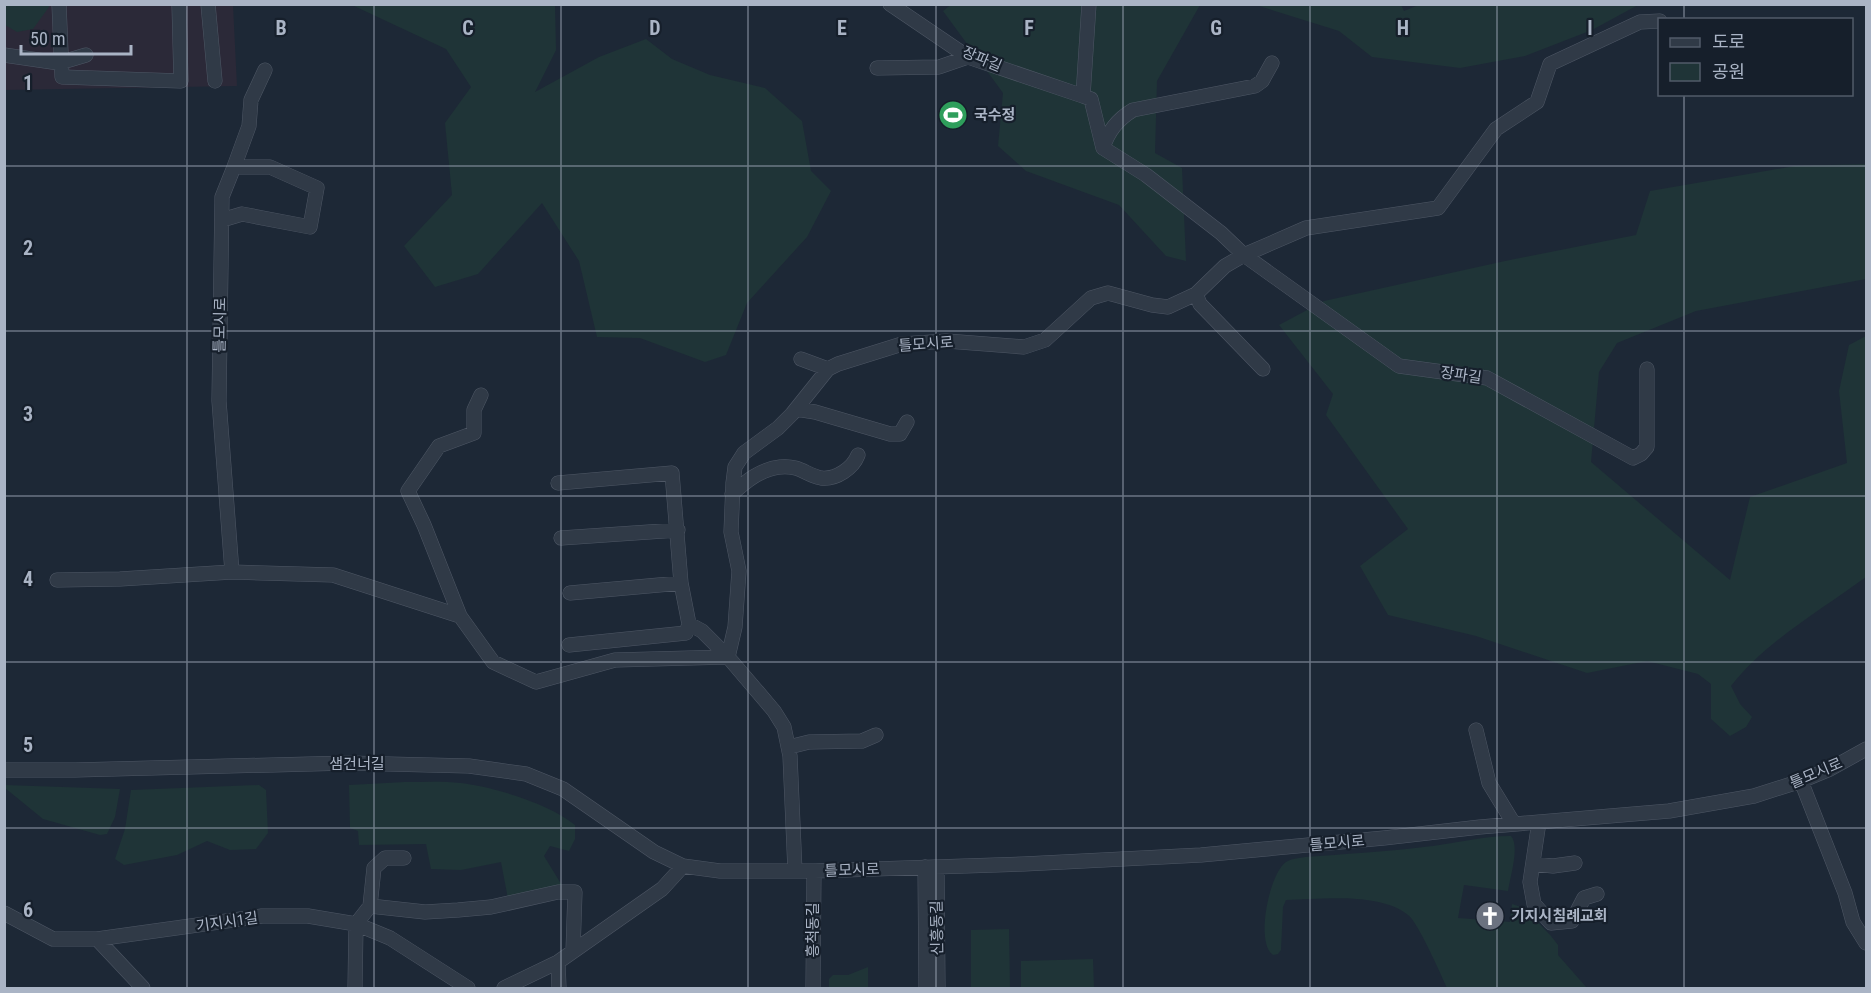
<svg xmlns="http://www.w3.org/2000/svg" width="1871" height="993" font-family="'Roboto Condensed','Noto Sans KR',sans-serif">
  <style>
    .medical { fill: #2b2938 }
    .green { fill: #1f3437 }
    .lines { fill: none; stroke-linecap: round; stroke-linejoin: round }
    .street-casing { stroke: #4e5765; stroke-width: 15 }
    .street { stroke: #303a47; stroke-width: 14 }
    .grid { fill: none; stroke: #aab4c5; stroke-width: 1.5; stroke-opacity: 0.55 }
    .labels { text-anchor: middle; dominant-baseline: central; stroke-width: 4.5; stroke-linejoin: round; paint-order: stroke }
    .street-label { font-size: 15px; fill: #aab4c5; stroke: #161f2b }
    .poi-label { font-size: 15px; font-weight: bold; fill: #aab4c5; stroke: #161f2b; text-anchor: start }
    .grid-label { font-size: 20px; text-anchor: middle; font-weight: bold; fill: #aab4c5; stroke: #161f2b; stroke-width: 4.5; stroke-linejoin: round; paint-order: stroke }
  </style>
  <rect width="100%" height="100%" fill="#1d2836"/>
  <path class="medical" d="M4 5H233L237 86 5 90Z"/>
  <path class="green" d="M952 4 1200 5 1157 81 1155 153 1182 168 1186 261 1166 256 1119 205 1026 171 998 146 1003 93 943 11Z
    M4 5H49V7L33 29 17 32 5 25Z
    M352 5H555L556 50 535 92 599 57 646 39 672 59 710 75 765 88 802 121 811 171 831 191 807 237 747 303 726 355 705 362 640 338 597 337 579 261 542 203 478 274 435 287 404 246 452 195 445 123 471 87 446 49Z
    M1401 5 1404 11 1421 4 1638 5 1592 30 1525 56 1460 68 1372 57 1339 31 1256 5Z
    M1866 164V279L1696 311 1617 343 1599 372 1591 462 1730 580 1750 497 1847 463 1839 391 1849 345 1866 336V577C1821 610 1765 642 1731 686L1740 704 1752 717 1746 727 1730 736 1711 719V684L1698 674 1647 661 1587 673 1476 636 1388 615 1360 566 1408 529 1326 415 1333 394 1279 325 1324 301 1505 261 1636 235 1650 191 1795 166Z
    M405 782C423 782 443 781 461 783 494 787 550 804 575 825V839L569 851 550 846 544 856 563 887 508 899 501 862 461 870 431 869 426 844 359 845 358 831 350 828 349 785Z
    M5 785 120 789 115 817 107 834 100 835 43 819 5 788Z
    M259 785 266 790 268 833 256 849 230 850 207 841 177 855 124 865 115 859 125 829 131 790Z
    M1511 836C1520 846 1510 877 1508 891L1464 885 1458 918 1510 922 1512 904 1524 908 1551 936 1558 945V955L1587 988H1447C1441 975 1418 922 1408 915 1380 892 1321 899 1286 900L1283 907 1281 950 1278 954 1273 955C1255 943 1269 874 1286 862 1291 859 1299 858 1305 857 1344 854 1384 852 1424 847 1453 844 1481 836 1511 836Z
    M1009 929 1010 988H971V930Z
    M1093 959 1094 988H1021V961Z
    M868 967V988H829V979L833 975H848Z"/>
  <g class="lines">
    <g class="street-casing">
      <path id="street" d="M59 4 62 77 181 81 179 4
        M208 4 215 81
        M890 4 968 57 1083 96
        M1089 4 1083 96 1091 99 1103 148 1146 175 1221 233 1244 255 1399 366 1487 378 1633 458 1641 454 1647 447V369
        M4 55 59 63 86 55
        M877 68 939 67 968 57
        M1103 148C1108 131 1118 119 1133 110L1255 86 1262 81 1272 63
        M234 167 249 126 251 100 265 70
        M222 220 242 214 310 227 317 188 270 167H234L222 197 219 401 232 572 333 575 460 616 493 662 536 682 615 660 728 657 735 627 739 571 731 532 733 483 735 467 744 453 778 428 792 414 828 369 838 364 902 344 947 341 1024 347 1045 340 1091 298 1108 293 1152 305 1168 307 1196 294 1225 266 1244 255 1306 228 1438 208 1496 129 1537 102 1550 64 1640 22 1660 21
        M1196 294 1200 304 1263 369
        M801 359 828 369
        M796 409 815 412 890 434H900L907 422
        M558 483 672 473 681 583 689 624
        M732 494C746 481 761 469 780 467 800 465 806 475 821 478 836 480 853 468 858 455
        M561 538 678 530
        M57 580 120 579 232 572
        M570 593 681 583
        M460 616 424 525 408 491 439 446 474 433V410L481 395
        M569 645 686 633 689 624 702 631 728 657 774 711 784 727 790 756 795 871
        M1476 730 1489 783 1514 824
        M789 747 809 742 862 741 876 735
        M4 770H75L348 763 469 766 526 774 563 789 654 852 683 866 720 871H814L1024 864 1201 855 1384 838 1480 827 1669 811 1754 796 1801 781 1830 769 1866 749
        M1801 781 1845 893 1853 922 1866 943
        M1539 822 1530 882 1534 904 1551 923 1572 921 1584 898 1597 894
        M404 858H385L374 868 370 906 425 912 458 910 491 907 558 892H575L573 951
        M1533 864 1553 866 1575 863
        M925 867 926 988
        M937 867 938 988
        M4 913 53 939H97L262 916H308L356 924 390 938 468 988
        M97 939 143 988
        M558 962 559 988
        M355 988 356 924 370 906
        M504 988 558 962 662 889 683 866
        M813 988 814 871"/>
    </g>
    <use href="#street" class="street"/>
  </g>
  <path class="grid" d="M187 4V988M374 4V988M561 4V988M748 4V988M936 4V988M1123 4V988M1310 4V988M1497 4V988M1684 4V20M1684 94V988M4 166H1866M4 331H1866M4 496H1866M4 662H1866M4 828H1866"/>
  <defs>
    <g id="stadium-disc" transform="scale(1.5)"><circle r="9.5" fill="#2e9e5b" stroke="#161f2b"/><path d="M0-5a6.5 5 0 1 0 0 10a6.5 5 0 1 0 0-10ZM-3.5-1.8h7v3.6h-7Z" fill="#fff"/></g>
    <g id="church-disc" transform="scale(1.5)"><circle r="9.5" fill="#6b7280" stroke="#161f2b"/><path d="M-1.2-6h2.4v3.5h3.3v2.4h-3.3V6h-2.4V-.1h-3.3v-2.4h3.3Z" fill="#fff"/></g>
  </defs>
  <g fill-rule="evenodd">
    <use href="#stadium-disc" x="953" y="115"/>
    <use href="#church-disc" x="1490" y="916"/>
  </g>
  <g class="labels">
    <g class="street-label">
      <text transform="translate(982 59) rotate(23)">장파길</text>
      <text transform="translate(220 325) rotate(-89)">틀모시로</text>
      <text transform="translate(926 344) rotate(-4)">틀모시로</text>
      <text transform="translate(1461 375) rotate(8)">장파길</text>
      <text x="357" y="764">샘건너길</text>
      <text transform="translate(1816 773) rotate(-23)">틀모시로</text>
      <text transform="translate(1337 843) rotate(-5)">틀모시로</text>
      <text transform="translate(852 870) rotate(-2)">틀모시로</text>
      <text transform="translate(227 922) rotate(-8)">기지시1길</text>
      <text transform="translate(937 928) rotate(-91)">신흥동길</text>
      <text transform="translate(813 930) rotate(-90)">흥척동길</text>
    </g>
    <g class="poi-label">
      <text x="974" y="115">국수정</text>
      <text x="1511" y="916">기지시침례교회</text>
    </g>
  </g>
  <g class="grid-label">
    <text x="281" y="35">B</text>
    <text x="468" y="35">C</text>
    <text x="655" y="35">D</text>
    <text x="842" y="35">E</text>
    <text x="1029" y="35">F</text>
    <text x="1216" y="35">G</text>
    <text x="1403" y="35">H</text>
    <text x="1590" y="35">I</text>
    <text x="28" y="90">1</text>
    <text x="28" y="255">2</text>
    <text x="28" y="421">3</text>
    <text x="28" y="586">4</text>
    <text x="28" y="752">5</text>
    <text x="28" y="917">6</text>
  </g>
  <rect width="1871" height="993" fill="none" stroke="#aab4c5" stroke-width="12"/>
  <rect x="1658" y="18" width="195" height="78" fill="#161f2b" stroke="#515b69" stroke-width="1.5"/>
  <rect x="1670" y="38" width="30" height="9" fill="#303a47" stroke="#515b69" stroke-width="1.5"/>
  <text x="1712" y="48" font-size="18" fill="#aab4c5">도로</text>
  <rect x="1670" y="63" width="30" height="18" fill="#1f3437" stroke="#515b69" stroke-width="1.5"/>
  <text x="1712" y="78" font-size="18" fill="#aab4c5">공원</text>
  <path d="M21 45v9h110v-9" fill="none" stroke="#aab4c5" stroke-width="3"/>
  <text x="30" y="45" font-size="18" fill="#aab4c5" stroke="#161f2b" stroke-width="4.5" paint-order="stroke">50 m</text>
</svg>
